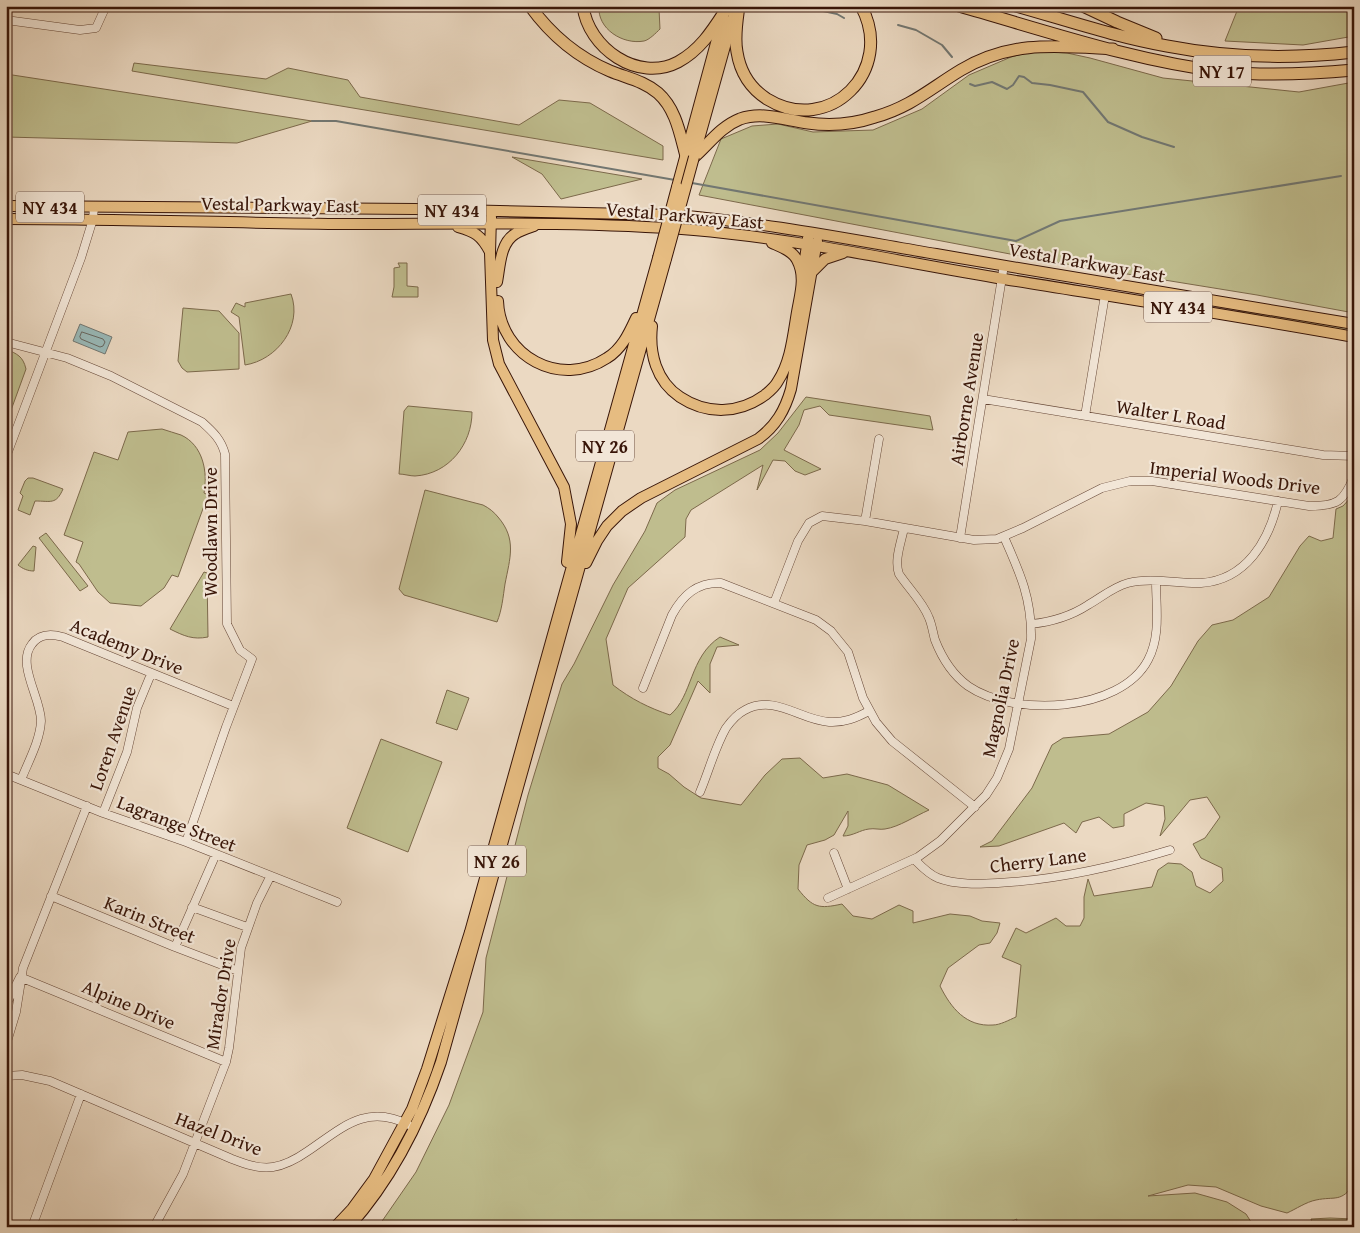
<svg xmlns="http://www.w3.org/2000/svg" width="1360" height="1233" font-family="'Gentium Book Plus',serif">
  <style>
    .green { fill: #bfbd8e; stroke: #7c694b }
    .water { fill: #99b9b8; stroke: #727772 }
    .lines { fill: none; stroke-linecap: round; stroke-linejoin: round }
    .shore { stroke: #686760; stroke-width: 1 }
    .stream { stroke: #727772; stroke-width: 2 }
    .minor-casing { stroke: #654636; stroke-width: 9 }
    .major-casing { stroke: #381508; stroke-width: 12 }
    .highway-casing { stroke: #381508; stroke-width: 13 }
    .minor { stroke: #f2e6d7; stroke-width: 8 }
    .major { stroke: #e6bc81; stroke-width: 10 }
    .highway { stroke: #e6bc81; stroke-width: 11 }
    .major-bridge-casing { stroke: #381508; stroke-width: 12; stroke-linecap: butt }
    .major-bridge { stroke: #e6bc81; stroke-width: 10 }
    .labels { text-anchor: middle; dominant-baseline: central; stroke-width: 4.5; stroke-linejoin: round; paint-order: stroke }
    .shield { fill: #f2e6d7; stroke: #705446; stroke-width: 1 }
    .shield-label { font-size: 18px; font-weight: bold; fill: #381508 }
    .street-label { font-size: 19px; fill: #381508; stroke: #f2e6d7 }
  </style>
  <rect width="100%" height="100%" fill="#ebd9c2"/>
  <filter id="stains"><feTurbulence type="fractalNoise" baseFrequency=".004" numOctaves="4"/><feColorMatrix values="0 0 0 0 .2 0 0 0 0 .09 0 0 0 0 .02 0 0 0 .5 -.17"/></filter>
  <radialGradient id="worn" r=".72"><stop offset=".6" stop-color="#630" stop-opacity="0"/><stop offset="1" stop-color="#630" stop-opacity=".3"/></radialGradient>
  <path class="green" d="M599 6H666L659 9 660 29C656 33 649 40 644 41 623 45 597 29 599 6Z
    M1239 6H1291L1300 9 1305 6H1354V36L1303 45 1225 41Z
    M1034 51 1067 53 1090 58 1163 78 1299 92 1354 82V313L1257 295 1047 261 699 195 721 139 752 126 778 124 813 132 873 130 922 109 969 75 1011 57Z
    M134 63 266 79 288 68 348 80 360 97 519 125 559 100 590 103 663 146V160L132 71Z
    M6 74 312 121 237 143 6 137Z
    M512 157 642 179 561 199 542 174Z
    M398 263H407V286L418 287V297H392L394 287V268L400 267Z
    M291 294C303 326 277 360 245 365L239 317 231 312 236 303 245 307V303Z
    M183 308 219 311 239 333V369L187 372 182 368 178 361Z
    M1238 311H1259L1354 327V332L1235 312Z
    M6 349C17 354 23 356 26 369L6 424Z
    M806 397 930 416 933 430 829 415 820 406 804 410 799 425 784 450 821 469 805 475 795 471 785 461 773 460 757 490 763 465 691 510 686 519 685 537 628 588 606 639 613 685C631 699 649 708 670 715 693 696 689 657 720 637L739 645 717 647 710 664V693L698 681 670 745 658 757V768L669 774 684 787 701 798 741 805 765 775 782 759 800 758 823 778 847 774 888 785 929 810C915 816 899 827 885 829 880 830 874 828 869 829 860 830 853 836 843 836L848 826V811L834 835 825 840 807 845 799 865 798 889C813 908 819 909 842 904L853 916 872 919 899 905 913 911V923L950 914 970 916 982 921 1000 923 997 933 990 943 979 945 948 968 940 986C951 1008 966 1027 993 1025 1000 1025 1009 1020 1016 1017L1021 965 1002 957 1016 928 1026 933 1056 918 1066 926H1080L1084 918V897L1088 879 1094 896 1152 887 1158 870 1168 863 1181 864 1192 872 1196 886 1210 893 1223 881 1222 868 1201 858 1193 844 1205 838 1220 817 1207 797 1190 800 1160 836 1165 819 1164 806 1146 803 1124 814V826L1113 828 1099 817 1082 822 1076 833 1064 823 999 846 980 847 992 841 1032 788 1052 745 1063 738 1109 734 1148 712 1171 686 1198 641 1212 625 1233 620 1269 597 1300 546 1309 536 1321 541 1333 538 1336 509 1343 506 1352 496 1354 498V1184C1341 1203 1335 1196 1316 1200 1306 1202 1296 1209 1287 1213L1261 1206 1216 1187 1188 1185 1148 1196 1195 1193 1227 1202 1246 1214 1253 1225 1241 1227H1015L1017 1219 998 1227H378L416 1172 449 1105 483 1012 486 958 528 795 562 684 574 664 613 585 645 531 657 503 675 490 760 450 778 433Z
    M408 406 472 412C472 444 449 474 415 476 410 476 404 474 399 474L404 411Z
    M162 429C168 431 175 433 181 435 203 445 208 472 204 493L208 495 178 577 172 575 164 588 141 606 110 603 98 592 79 564 76 562 83 542 64 535 94 452 118 460 128 432Z
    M28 478H33L63 489C56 505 51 501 35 501L30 515 18 510 23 496 20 493 25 481Z
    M425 490 483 505C489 508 494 512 498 517 517 539 510 558 505 584 503 597 502 610 497 622L404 595 399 589Z
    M46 533 88 586 80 591 39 538Z
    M33 546 36 547 34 571C28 571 23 569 18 565Z
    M204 572 207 573 208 637C193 640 184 636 170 629Z
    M447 690 469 698 457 730 436 723Z
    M381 739 442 762 408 852 347 828Z
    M1330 1218 1354 1219V1227H1313L1311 1219Z"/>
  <path class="water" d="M80 324 112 337 105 354 73 341Z"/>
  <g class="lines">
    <path class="shore" d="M82 332 103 339 105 342 103 346 100 347 81 339 80 337Z"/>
    <path class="stream" d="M800 6 837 14 844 18
      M898 25 916 30 942 45 952 57
      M970 84 975 86 992 82 1007 89 1013 85 1019 76 1024 77 1032 83 1050 85 1083 92 1108 122 1142 137 1174 147
      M312 121H336L675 180
      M692 183 1016 241 1060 221 1341 176"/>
    <g class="minor-casing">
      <path id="minor" d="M6 20 80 30 96 28 106 6
        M6 342 67 358 111 376 202 422C213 432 221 439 225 454L227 624 240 650 252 659 226 727 186 842
        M983 399 1323 455 1354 456
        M1085 416 1105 295
        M6 457 81 258 93 219 94 207
        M865 521 879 439
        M904 528C901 543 894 560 899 574 909 589 923 602 929 618 932 625 933 633 935 640 942 658 953 675 968 686 1013 717 1120 713 1148 660 1161 636 1156 607 1156 581
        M960 538 1004 265
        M774 603 798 541 809 523 822 516 865 521 974 540 997 539 1023 528 1102 488 1130 481H1152L1309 506C1337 506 1344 502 1354 476
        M1031 624C1051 622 1071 616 1088 605 1102 597 1113 587 1128 583 1152 577 1177 584 1201 583 1246 580 1269 541 1278 501
        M643 688 672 615C683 595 697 582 721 583L816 620 831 631 848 652 863 698 876 722 892 741 975 807
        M6 774 103 813 186 842 337 902
        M21 780C28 762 40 741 41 721 41 698 16 664 32 644 40 633 52 634 63 637L233 706
        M700 792C709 771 715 747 726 728 731 721 737 714 745 710 775 694 800 720 829 722 844 723 856 718 869 711
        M103 813 127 752 137 708 151 674
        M834 853 848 889
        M914 859C921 866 928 874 938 878 956 885 979 884 998 883 1057 880 1114 867 1170 850
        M51 896 175 947 238 971
        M828 898 918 857 940 841 986 795 997 778 1009 749 1031 639C1032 599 1020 573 1004 537
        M192 907 247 927
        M175 947 216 854
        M6 1005 20 977 226 1062
        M6 1045 16 1012 23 968 87 806
        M6 1076 22 1075 50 1081 232 1159C245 1164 259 1169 273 1167 286 1165 298 1158 308 1151 342 1128 366 1103 409 1125
        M32 1227 81 1094
        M154 1227 183 1174 226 1062 229 1048 241 948 257 903 270 877"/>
    </g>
    <g class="major-casing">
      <path id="major" d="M694 157 734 14
        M677 187 723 17
        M6 206 415 209 674 215C762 222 848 239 936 254 1075 278 1214 301 1354 324
        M491 217 490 253 493 340 499 364 564 487 571 524 567 562
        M6 219C120 219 233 223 347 224 463 224 579 221 694 230 798 239 901 262 1004 279 1121 298 1237 316 1354 337
        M458 227C475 232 481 235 490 252
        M812 272 825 259 843 253
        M803 273 808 238
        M497 282C500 267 500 243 515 234 521 230 528 228 534 226
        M498 301C500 356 560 389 607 358 622 349 629 333 636 318
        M652 326C649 353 656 381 680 397 707 415 739 414 765 395 770 391 775 387 778 381 791 361 793 335 797 312 800 294 806 277 797 260 793 251 781 247 772 243
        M586 563 597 541 607 526 622 511 641 498 758 439C776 426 785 410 791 389L817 241
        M335 1227 352 1209 374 1179 412 1109 427 1069 470 932 658 258
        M349 1227C391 1180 421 1121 441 1062L666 259"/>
    </g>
    <g class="highway-casing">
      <path id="highway" d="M530 6C551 35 577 57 610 71 627 78 644 81 658 93 676 109 680 134 686 156
        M583 6C588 48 638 83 678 62 700 50 712 31 725 11
        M739 6C737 21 734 37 737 52 740 71 750 88 767 99 829 137 896 70 861 6
        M959 6C1047 31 1134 61 1225 72 1268 76 1311 74 1354 70
        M1016 6C1066 20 1116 37 1167 46 1229 58 1292 59 1354 52
        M1083 6 1117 22 1156 38
        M694 157C709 144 720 127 740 119 762 111 785 120 808 123 829 126 854 124 875 117 911 107 931 88 961 70 1012 40 1057 46 1113 49"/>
    </g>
    <use href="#minor" class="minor"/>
    <use href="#major" class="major"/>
    <use href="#highway" class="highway"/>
    <g class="major-bridge-casing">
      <path id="major-bridge" d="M658 258 677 187
        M666 259 694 157"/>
    </g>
    <use href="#major-bridge" class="major-bridge"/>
  </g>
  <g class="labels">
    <g class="shield">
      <rect x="1193" y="55.5" width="58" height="31" rx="4"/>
      <rect x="16" y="191.5" width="68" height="31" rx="4"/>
      <rect x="418" y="194.5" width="68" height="31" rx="4"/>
      <rect x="1144" y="291.5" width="68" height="31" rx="4"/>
      <rect x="576" y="430.5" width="58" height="31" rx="4"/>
      <rect x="468" y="845.5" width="58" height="31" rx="4"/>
    </g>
    <g class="shield-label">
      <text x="1222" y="71">NY 17</text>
      <text x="50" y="207">NY 434</text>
      <text x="452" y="210">NY 434</text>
      <text x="1178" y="307">NY 434</text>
      <text x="605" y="446">NY 26</text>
      <text x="497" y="861">NY 26</text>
    </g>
    <g class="street-label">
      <text transform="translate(280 204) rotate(1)">Vestal Parkway East</text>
      <text transform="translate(685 215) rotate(5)">Vestal Parkway East</text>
      <text transform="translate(1087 262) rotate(10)">Vestal Parkway East</text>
      <text transform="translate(966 399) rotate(-81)">Airborne Avenue</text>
      <text transform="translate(1171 414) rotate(9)">Walter L Road</text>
      <text transform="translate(1235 477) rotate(7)">Imperial Woods Drive</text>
      <text transform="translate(210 532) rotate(-90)">Woodlawn Drive</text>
      <text transform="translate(127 646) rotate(22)">Academy Drive</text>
      <text transform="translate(1000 698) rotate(-78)">Magnolia Drive</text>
      <text transform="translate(112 738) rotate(-71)">Loren Avenue</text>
      <text transform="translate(177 823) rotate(21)">Lagrange Street</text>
      <text transform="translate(1038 860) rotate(-7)">Cherry Lane</text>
      <text transform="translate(150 919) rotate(22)">Karin Street</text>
      <text transform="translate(220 994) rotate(-81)">Mirador Drive</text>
      <text transform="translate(129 1004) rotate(23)">Alpine Drive</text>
      <text transform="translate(219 1133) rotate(21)">Hazel Drive</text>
    </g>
  </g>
  <rect width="1360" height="1233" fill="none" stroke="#ebd9c2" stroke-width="25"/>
  <rect x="8" y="8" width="1345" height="1218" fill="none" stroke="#381508" stroke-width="2.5"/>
  <rect x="12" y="12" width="1335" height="1208" fill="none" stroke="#381508"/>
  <rect width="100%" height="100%" filter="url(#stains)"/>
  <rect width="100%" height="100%" fill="url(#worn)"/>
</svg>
